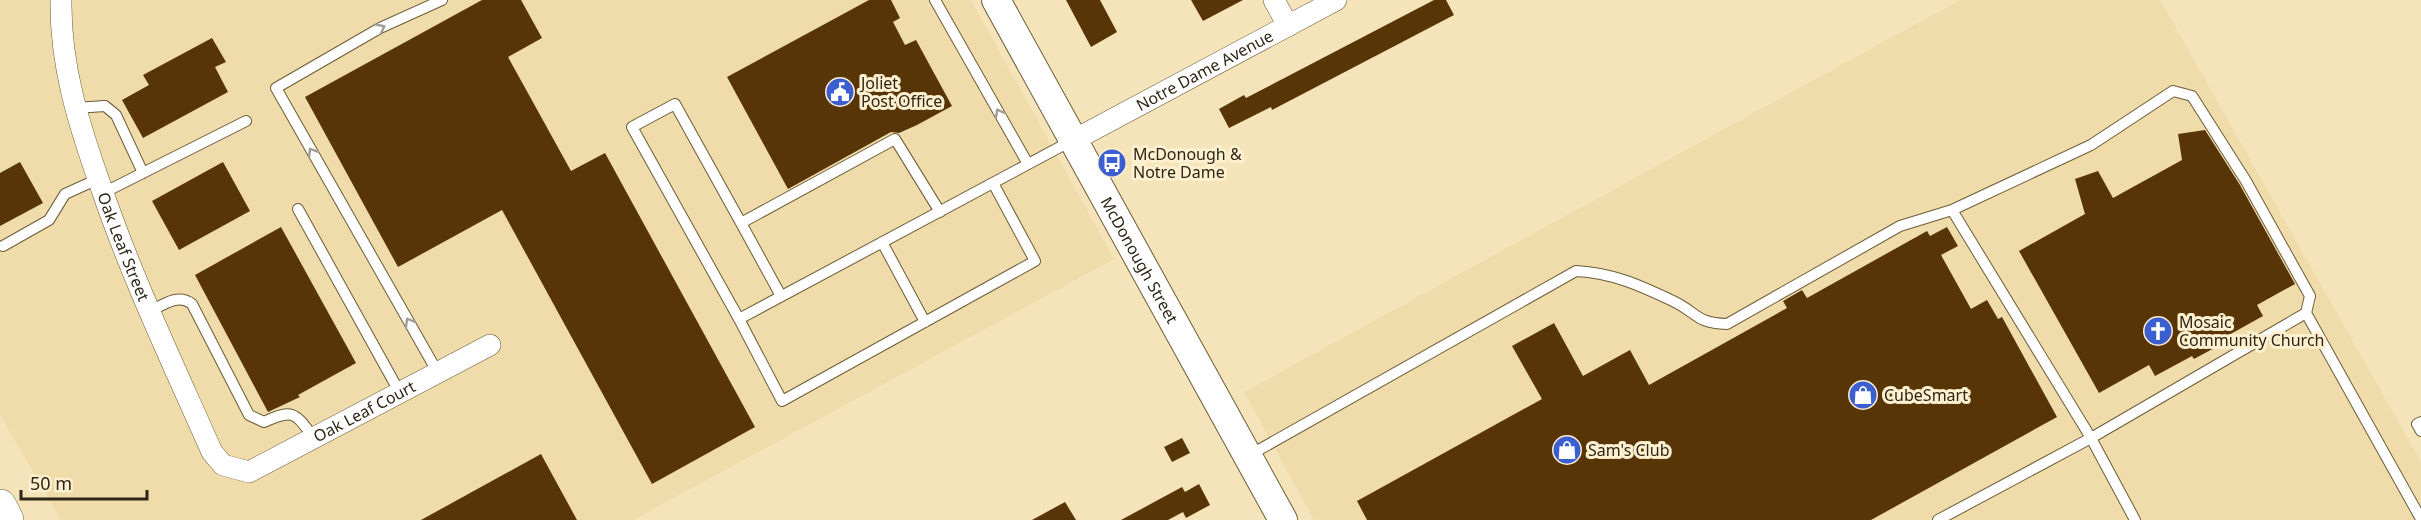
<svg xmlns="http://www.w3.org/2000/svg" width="2421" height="520" font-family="'Noto Sans',sans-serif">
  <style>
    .built { fill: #f0dbaa }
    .building { fill: #583507 }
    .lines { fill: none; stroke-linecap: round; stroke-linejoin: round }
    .lane-casing { stroke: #6c5c37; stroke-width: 12 }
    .street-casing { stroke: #6c5c37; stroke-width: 22 }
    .secondary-casing { stroke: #6c5c37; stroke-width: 30 }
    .highway-casing { stroke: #6c5c37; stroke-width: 34 }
    .lane { stroke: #fff; stroke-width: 10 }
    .street { stroke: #fff; stroke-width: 21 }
    .secondary { stroke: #fff; stroke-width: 28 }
    .highway { stroke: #fff; stroke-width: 33 }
    .oneway { stroke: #a09d96 }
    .labels { text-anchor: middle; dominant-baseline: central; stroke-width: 6; stroke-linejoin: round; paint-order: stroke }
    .street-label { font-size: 16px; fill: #2d2616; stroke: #fff0cf }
    .poi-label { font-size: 16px; fill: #2d2616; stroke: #fff0cf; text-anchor: start }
  </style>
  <rect width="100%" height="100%" fill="#f5e3ba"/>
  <path class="built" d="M0 0H971L1114 259 633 520H61L0 415Z
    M1960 0H2160L2421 462V520H1314L1244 392Z"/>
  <path class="building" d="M482 0H521L542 38 508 57 571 171 605 153 755 427 652 484 502 210 398 267 305 97Z
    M869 0H891L900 18 893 22 905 45 916 40 952 106 917 125 899 133 891 132 788 189 727 77Z
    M1066 0H1100L1117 32 1091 47Z
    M1191 0H1243L1203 21Z
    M1434 0H1446L1454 15 1272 110 1271 107 1229 128 1219 109 1244 95 1246 98Z
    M212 38 226 62 215 67 228 92 143 138 122 100 149 85 143 75Z
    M2205 130 2240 185 2295 284 2257 305 2263 316 2227 336 2229 340 2194 359 2192 356 2155 376 2149 365 2099 393 2019 251 2085 214 2075 179 2098 171 2113 198 2182 160 2178 134Z
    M20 162 43 203 0 226V173Z
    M223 162 250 211 179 250 152 201Z
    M281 227 356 363 298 395 300 397 268 412 195 275Z
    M1947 227 1958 246 1941 255 1971 309 1987 300 1998 319 2002 317 2057 417 1871 520H1367L1357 501 1542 399 1512 346 1554 323 1583 376 1630 350 1649 385 1787 308 1783 301 1802 290 1807 298 1927 231 1930 236Z
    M1182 438 1190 453 1172 462 1164 447Z
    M541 454 577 520H421Z
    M1199 484 1210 505 1186 518 1183 512 1168 520H1121L1182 487 1185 492Z
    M1065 502 1076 520H1032Z"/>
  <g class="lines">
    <g class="lane-casing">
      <path id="lane" d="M935 0 1028 164
        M75 108 105 106 116 115 143 173
        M993 183 1035 261 782 401 739 319C851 259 962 199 1073 140
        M103 193 246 121
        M298 209 400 393
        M1952 210 2091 145 2173 91 2192 96 2246 181 2310 296 2306 313
        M882 242 925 322
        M3 246 49 220 65 194 98 179
        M781 296 741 223 895 139 940 212
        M149 312C163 305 178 293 192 304L249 415 264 422C294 408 295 413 314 438
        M739 319 632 127 675 104 741 223
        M438 373 276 88 380 28 442 0
        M2421 422 2417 424 2421 431
        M1248 456 1576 271C1613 273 1639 285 1673 301 1698 313 1695 323 1727 324L1900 226 1952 210 2091 438 2306 313 2421 519
        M1938 520 2091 438 2135 520"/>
    </g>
    <g class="street-casing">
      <g id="street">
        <path id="s1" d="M61 0C60 66 79 125 101 187 132 278 173 364 212 452L223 465 249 472 490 345"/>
        <path d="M1274 0 1288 26"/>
        <path id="s2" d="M1074 140 1336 0"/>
      </g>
    </g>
    <g class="secondary-casing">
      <g id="secondary">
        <path id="s3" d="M996 0 1283 520"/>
      </g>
    </g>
    <g class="highway-casing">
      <path id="highway" d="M0 506 7 520"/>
    </g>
    <use href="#lane" class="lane"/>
    <use href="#street" class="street"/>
    <use href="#secondary" class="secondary"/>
    <use href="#highway" class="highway"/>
  </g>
  <defs><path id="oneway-chevron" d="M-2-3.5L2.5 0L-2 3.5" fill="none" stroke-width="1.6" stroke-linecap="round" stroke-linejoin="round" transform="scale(1.5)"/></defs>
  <g class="oneway">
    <use href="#oneway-chevron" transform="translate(381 28) rotate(-27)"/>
    <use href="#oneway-chevron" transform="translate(999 113) rotate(-119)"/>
    <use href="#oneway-chevron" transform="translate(312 152) rotate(-120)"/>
    <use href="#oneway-chevron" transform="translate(409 322) rotate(-120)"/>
  </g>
  <defs>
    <g id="civic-disc" transform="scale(1.5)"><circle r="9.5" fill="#3b5fd1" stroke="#fff0cf"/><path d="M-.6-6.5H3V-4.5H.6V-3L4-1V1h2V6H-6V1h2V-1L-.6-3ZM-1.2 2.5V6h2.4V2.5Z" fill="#fff"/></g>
    <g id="bus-disc" transform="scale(1.5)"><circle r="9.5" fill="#3b5fd1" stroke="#fff0cf"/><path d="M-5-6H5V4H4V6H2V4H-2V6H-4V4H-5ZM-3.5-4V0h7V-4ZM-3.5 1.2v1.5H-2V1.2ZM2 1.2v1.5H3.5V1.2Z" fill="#fff"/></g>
    <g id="church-disc" transform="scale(1.5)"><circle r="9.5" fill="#3b5fd1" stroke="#fff0cf"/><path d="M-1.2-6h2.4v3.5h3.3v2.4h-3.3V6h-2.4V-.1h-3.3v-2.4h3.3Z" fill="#fff"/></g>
    <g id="shop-disc" transform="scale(1.5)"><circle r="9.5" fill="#3b5fd1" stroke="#fff0cf"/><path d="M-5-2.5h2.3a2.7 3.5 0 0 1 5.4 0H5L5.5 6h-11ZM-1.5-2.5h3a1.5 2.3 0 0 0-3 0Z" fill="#fff"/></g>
  </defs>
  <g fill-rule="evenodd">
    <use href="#civic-disc" x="840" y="92"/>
    <use href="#bus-disc" x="1112" y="163"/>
    <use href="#church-disc" x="2158" y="331"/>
    <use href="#shop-disc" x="1863" y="395"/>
    <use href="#shop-disc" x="1567" y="450"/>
  </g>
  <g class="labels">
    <g class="street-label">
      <text stroke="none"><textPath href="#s2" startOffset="148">Notre Dame Avenue</textPath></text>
      <text stroke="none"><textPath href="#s1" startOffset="256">Oak Leaf Street</textPath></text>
      <text stroke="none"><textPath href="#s3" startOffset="297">McDonough Street</textPath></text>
      <text stroke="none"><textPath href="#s1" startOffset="654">Oak Leaf Court</textPath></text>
    </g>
    <g class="poi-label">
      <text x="861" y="83">Joliet<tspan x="861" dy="18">Post Office</tspan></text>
      <text x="1133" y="154">McDonough &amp;<tspan x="1133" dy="18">Notre Dame</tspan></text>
      <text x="2179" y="322">Mosaic<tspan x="2179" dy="18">Community Church</tspan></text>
      <text x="1884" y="395">CubeSmart</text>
      <text x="1588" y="450">Sam's Club</text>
    </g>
  </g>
  <path d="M21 490v9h126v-9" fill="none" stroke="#2d2616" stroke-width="3"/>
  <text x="30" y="490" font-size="18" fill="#2d2616" stroke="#fff0cf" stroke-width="4.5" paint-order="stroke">50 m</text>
</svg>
